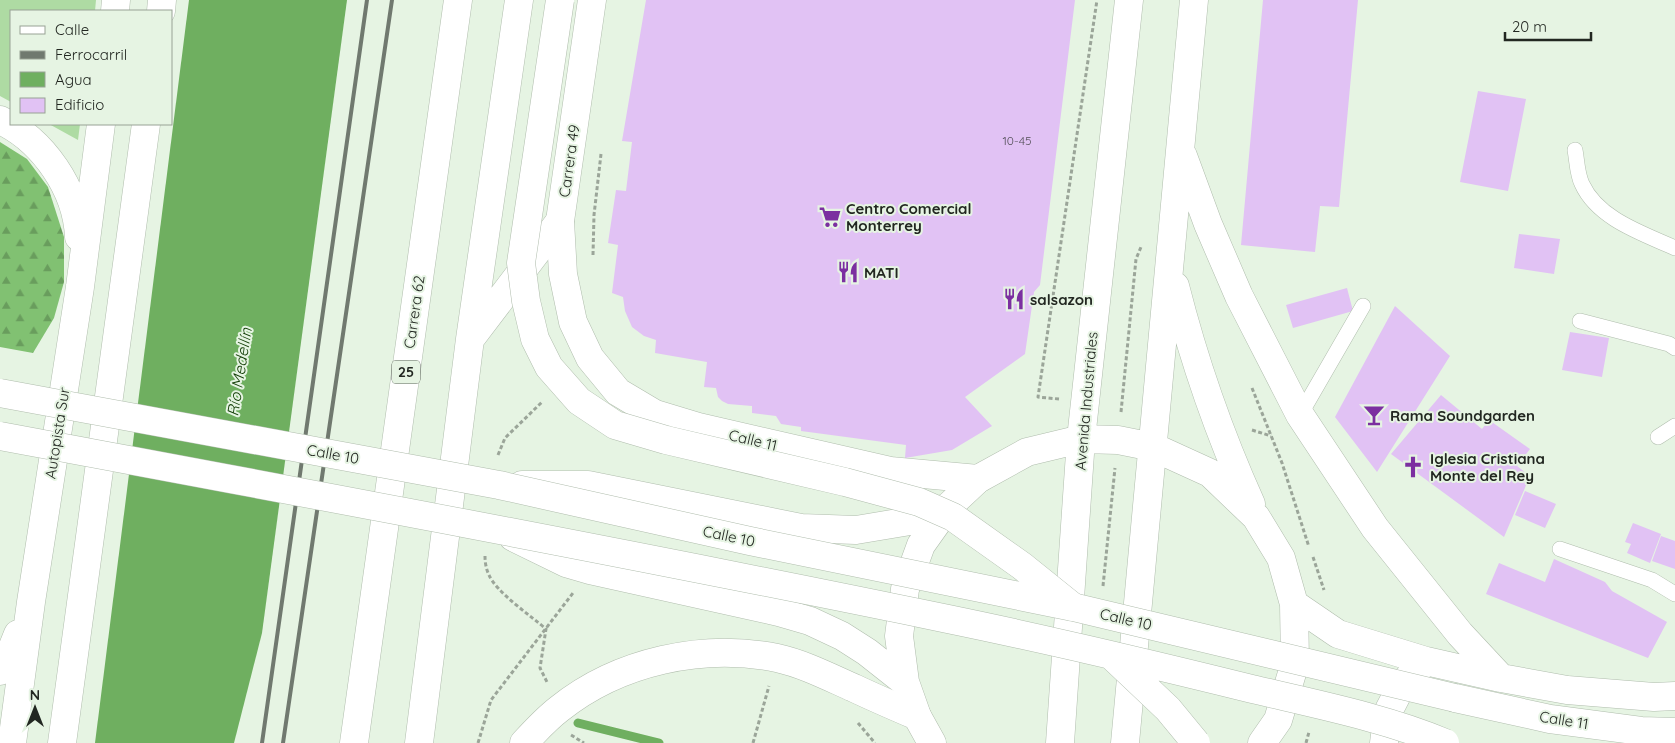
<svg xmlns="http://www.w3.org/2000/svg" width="1675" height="743" font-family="Quicksand,sans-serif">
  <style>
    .grass { fill: #aedba3 }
    .forest { fill: url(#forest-firs) }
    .water { fill: #6faf60 }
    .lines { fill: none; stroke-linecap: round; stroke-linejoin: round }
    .stream { stroke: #6faf60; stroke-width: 9 }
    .building { fill: #e1c2f4 }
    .service-casing { stroke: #b0bdad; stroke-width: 16 }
    .minor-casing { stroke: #b0bdad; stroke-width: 29 }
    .tertiary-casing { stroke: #b0bdad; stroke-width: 29 }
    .secondary-casing { stroke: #b0bdad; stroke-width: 29 }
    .primary-casing { stroke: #b0bdad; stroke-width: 29 }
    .trunk-casing { stroke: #b0bdad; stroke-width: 29 }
    .path { stroke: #9ba599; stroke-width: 3; stroke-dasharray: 4 2.5; stroke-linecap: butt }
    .service { stroke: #fff; stroke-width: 15 }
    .minor { stroke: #fff; stroke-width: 28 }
    .tertiary { stroke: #fff; stroke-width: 28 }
    .secondary { stroke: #fff; stroke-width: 28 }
    .primary { stroke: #fff; stroke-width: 28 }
    .trunk { stroke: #fff; stroke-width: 28 }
    .rail { stroke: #70796f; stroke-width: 4 }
    .secondary-bridge-casing { stroke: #b0bdad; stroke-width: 29; stroke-linecap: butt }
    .trunk-bridge-casing { stroke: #b0bdad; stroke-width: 29; stroke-linecap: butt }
    .secondary-bridge { stroke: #fff; stroke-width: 28 }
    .trunk-bridge { stroke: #fff; stroke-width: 28 }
    .labels { text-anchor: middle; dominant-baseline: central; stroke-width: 4; stroke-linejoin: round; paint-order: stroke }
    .number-label { font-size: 12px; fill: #524e56 }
    .shield { fill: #e6f4e3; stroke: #5d645b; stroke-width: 1 }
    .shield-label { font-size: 14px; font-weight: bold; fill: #222721 }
    .street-label { font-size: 15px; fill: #222721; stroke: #e6f4e3 }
    .poi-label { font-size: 15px; font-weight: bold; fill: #222721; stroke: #e6f4e3; text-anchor: start }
    .water-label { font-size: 16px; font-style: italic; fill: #154009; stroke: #e6f4e3 }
  </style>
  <defs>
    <pattern id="forest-firs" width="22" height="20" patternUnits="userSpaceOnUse" patternTransform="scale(1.25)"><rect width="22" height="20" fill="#81c172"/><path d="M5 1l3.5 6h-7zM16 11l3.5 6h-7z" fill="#699d5d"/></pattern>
  </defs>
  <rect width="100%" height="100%" fill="#e6f4e3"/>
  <path class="grass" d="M0 0H96L95 11H11V102L0 96Z
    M49 124H80L78 140Z"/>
  <path class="forest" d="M0 142 27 159 48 187 64 237V282L54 318 33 353 0 347Z"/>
  <path class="water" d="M189 0H347L262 633 234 743H95Z"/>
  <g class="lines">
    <path class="stream" d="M578 723 659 743"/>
  </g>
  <path class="building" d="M646 0H1075L1040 285 1034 292 1025 354 965 397 992 426 952 450 905 458 906 445 801 431V427L781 424 776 416 752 413V406L728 404 722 401 718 397 716 388 704 387 707 362 655 353 656 340 644 336 632 327 625 311 623 297 612 293 618 245 608 243 616 190 626 191 632 142 622 141Z
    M1263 0H1358L1339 207 1320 206 1315 252 1241 245Z
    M1478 91 1526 99 1508 191 1460 182Z
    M1519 234 1560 239 1554 274 1514 268Z
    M1347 288 1353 311 1293 328 1286 305Z
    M1395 306 1450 356 1377 472 1335 417Z
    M1570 332 1609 338 1602 377 1562 370Z
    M1441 395 1482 429 1489 420 1530 449 1517 466 1530 476 1504 537 1391 454Z
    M1525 491 1556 504 1545 528 1515 515Z
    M1633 523 1661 534 1650 563 1627 553 1631 544 1625 542Z
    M1661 536 1675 541V569L1652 561Z
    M1554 559 1605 582 1612 591 1667 622 1648 658 1486 594 1499 563 1545 582Z"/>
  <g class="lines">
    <g class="service-casing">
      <path id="service" d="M1575 150C1577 160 1577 174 1582 184 1598 219 1642 233 1675 248
        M1580 321 1669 344 1675 348
        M1300 415 1363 306
        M1658 437 1675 426
        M1560 549 1652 580 1675 594"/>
    </g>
    <g class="minor-casing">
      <path id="minor" d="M524 743C535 731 546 719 559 709 619 661 703 643 777 658 804 664 829 677 854 688 875 698 896 707 917 716"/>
    </g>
    <g class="tertiary-casing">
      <path id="tertiary" d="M592 0 560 221 563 274 573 322 590 358 618 392 655 414 698 427 890 471 978 479"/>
    </g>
    <g class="secondary-casing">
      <path id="secondary" d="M1455 698 1550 719 1641 731 1675 732"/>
    </g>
    <g class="primary-casing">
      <path id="primary" d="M1183 156 1208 224 1239 296 1300 415 1375 528 1460 634 1501 678
        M1175 286C1194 361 1219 433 1251 504
        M522 485H588L801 528 856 530 910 521 948 507
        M513 537 566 563 590 570 779 612 810 621 842 636 867 652 905 682
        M1294 604 1338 634 1426 661 1501 678 1567 690 1654 697 1675 696
        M932 743 917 716 905 682 899 636 905 589 921 545 948 507 978 479 1027 452 1081 439 1118 440 1153 447 1210 473 1256 517 1281 558 1294 604 1295 663 1278 720 1262 743
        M1060 743 1081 439 1129 0
        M1125 743 1194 0
        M1384 743 1388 712 1403 683 1418 669"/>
    </g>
    <g class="trunk-casing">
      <path id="trunk" d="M115 11 116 0
        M161 11 162 0
        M0 120C43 140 77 189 79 237
        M471 338 560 221
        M0 671 10 654 18 634
        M12 743 31 602 80 287 101 124
        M62 743 146 124
        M354 743 458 0
        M419 743 470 339 519 0"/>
    </g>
    <path class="path" d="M593 255 594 215 601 154
      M1252 388 1282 463 1309 547
      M1059 399 1038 397 1097 0
      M1121 412 1136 259 1141 247
      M1252 430 1271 436
      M498 455 505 438 542 402
      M485 556C485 562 486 569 489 575 496 592 531 616 546 629L540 668 547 682
      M1313 557 1324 590
      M1103 586 1115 468
      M858 723 875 743
      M571 735 584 743
      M478 743 491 700 573 593
      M753 743 769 686
      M1306 743 1309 732"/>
    <use href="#service" class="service"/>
    <use href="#minor" class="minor"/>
    <use href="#tertiary" class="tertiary"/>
    <use href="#secondary" class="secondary"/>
    <use href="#primary" class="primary"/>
    <use href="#trunk" class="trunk"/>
    <path class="rail" d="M262 743 367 0
      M283 743 392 0"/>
    <g class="secondary-bridge-casing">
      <path id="secondary-bridge" d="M0 393 499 485 750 541 1073 607 1455 698
        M0 436C317 495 633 554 948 619 1050 640 1151 664 1252 689 1315 704 1386 718 1445 743
        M1112 656 1168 709 1196 743"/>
    </g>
    <g class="trunk-bridge-casing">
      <path id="trunk-bridge" d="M560 0 521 263 526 301 535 339 549 367 579 401 615 425 666 440 845 482 919 502 953 517 1022 566 1073 607"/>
    </g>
    <use href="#secondary-bridge" class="secondary-bridge"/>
    <use href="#trunk-bridge" class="trunk-bridge"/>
  </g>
  <defs>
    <g id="supermarket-bare" transform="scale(1.725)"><path d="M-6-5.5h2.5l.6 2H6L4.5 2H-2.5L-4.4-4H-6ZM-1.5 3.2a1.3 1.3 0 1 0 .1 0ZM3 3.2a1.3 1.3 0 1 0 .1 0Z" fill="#7b2fa0" stroke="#e6f4e3" stroke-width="2.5" paint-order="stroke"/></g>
    <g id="restaurant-bare" transform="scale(1.725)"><path d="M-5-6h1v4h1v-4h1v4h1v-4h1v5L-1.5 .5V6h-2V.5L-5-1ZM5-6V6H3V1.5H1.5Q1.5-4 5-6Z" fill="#7b2fa0" stroke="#e6f4e3" stroke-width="2.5" paint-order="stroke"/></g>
    <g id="bar-bare" transform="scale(1.725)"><path d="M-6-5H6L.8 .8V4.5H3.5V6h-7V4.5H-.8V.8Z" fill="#7b2fa0" stroke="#e6f4e3" stroke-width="2.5" paint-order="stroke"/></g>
    <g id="church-bare" transform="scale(1.725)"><path d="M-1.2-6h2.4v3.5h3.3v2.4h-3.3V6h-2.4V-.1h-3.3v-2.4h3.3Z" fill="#7b2fa0" stroke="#e6f4e3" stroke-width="2.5" paint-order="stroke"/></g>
  </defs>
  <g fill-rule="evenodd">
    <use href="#supermarket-bare" x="830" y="217"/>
    <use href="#restaurant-bare" x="848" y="272"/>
    <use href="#restaurant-bare" x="1014" y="299"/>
    <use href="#bar-bare" x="1374" y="415"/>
    <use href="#church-bare" x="1413" y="467"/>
  </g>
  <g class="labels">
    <g class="number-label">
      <text x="1017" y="140">10-45</text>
    </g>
    <rect class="shield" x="392" y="360.5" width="28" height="23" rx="4"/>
    <g class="shield-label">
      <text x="406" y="372">25</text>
    </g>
    <g class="street-label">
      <text transform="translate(569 161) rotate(-82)">Carrera 49</text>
      <text transform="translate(414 312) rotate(-82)">Carrera 62</text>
      <text transform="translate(1086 401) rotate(-85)">Avenida Industriales</text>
      <text transform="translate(57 433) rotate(-81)">Autopista Sur</text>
      <text transform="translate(753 440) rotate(13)">Calle 11</text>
      <text transform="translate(333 454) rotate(10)">Calle 10</text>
      <text transform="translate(729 536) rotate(12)">Calle 10</text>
      <text transform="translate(1126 619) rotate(13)">Calle 10</text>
      <text transform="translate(1564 720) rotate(9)">Calle 11</text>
    </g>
    <g class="poi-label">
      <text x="846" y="208">Centro Comercial<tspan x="846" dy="17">Monterrey</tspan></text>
      <text x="864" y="272">MATI</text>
      <text x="1030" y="299">salsazon</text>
      <text x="1390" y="415">Rama Soundgarden</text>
      <text x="1430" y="458">Iglesia Cristiana<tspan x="1430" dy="17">Monte del Rey</tspan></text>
    </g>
    <g class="water-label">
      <text transform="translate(239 372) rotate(-81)">Río Medellín</text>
    </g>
  </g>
  <rect x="10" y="10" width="162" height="115" fill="#e6f4e3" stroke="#98a295"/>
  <rect x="20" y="26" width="25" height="8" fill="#ffffff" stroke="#98a295"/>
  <text x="55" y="35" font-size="15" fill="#222721">Calle</text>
  <rect x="20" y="51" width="25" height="8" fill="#70796f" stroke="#98a295"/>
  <text x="55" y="60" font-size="15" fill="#222721">Ferrocarril</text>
  <rect x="20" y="72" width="25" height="15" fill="#6faf60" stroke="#98a295"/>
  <text x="55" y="85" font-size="15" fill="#222721">Agua</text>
  <rect x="20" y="98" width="25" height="15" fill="#e1c2f4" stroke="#98a295"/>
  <text x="55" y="110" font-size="15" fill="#222721">Edificio</text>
  <g transform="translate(35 708)" stroke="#e6f4e3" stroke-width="4" paint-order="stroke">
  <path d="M0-4L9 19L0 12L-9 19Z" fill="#222721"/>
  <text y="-8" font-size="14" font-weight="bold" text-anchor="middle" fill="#222721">N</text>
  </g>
  <path d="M1505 32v8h86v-8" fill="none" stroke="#222721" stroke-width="2.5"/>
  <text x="1512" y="32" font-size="15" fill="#222721" stroke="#e6f4e3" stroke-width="4" paint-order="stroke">20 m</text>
</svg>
